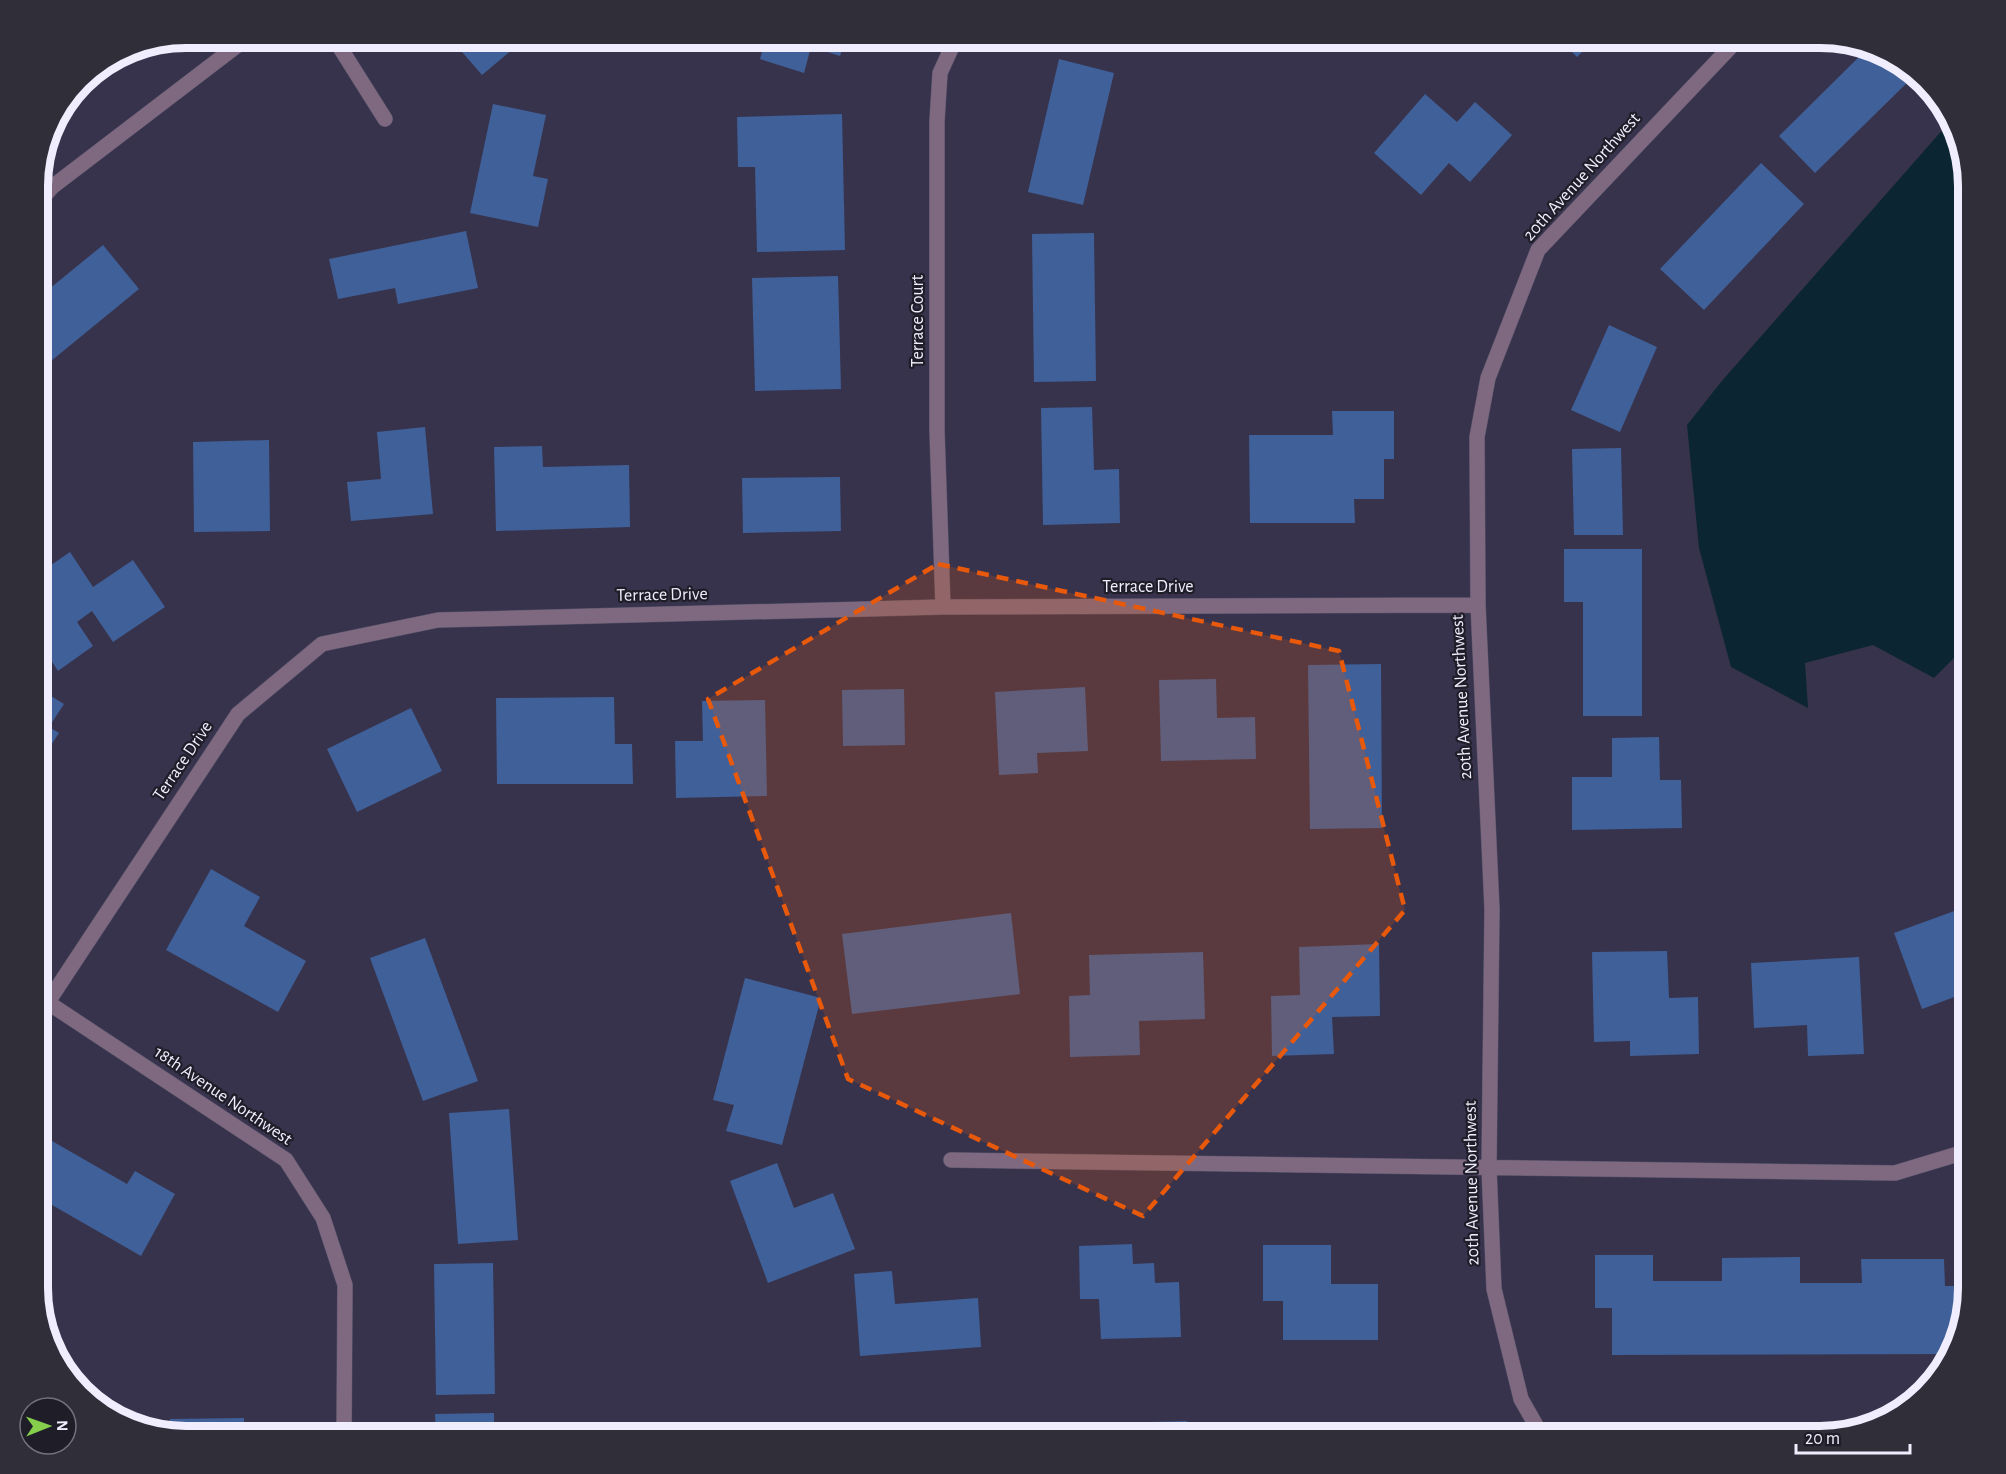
<svg xmlns="http://www.w3.org/2000/svg" width="2006" height="1474" font-family="'Alegreya Sans',sans-serif">
  <style>
    .water { fill: #0b2632 }
    .building { fill: #3f6098 }
    .lines { fill: none; stroke-linecap: round; stroke-linejoin: round }
    .minor-casing { stroke: #555168; stroke-width: 16 }
    .minor { stroke: #7e6980; stroke-width: 15 }
    .marked { fill: #e8590c; fill-opacity: 0.2; stroke: #e8590c; stroke-width: 4.5; stroke-dasharray: 12 8; stroke-linejoin: round }
    .labels { text-anchor: middle; dominant-baseline: central; stroke-width: 4.5; stroke-linejoin: round; paint-order: stroke }
    .street-label { font-size: 18px; fill: #f0eefe; stroke: #1f1d28 }
    .rim { fill: none; stroke: #f0eefe; stroke-width: 8 }
  </style>
  <rect width="100%" height="100%" fill="#38334c"/>
  <path class="water" d="M1952 119 1968 185V644L1934 678 1873 645 1805 663 1808 708 1731 667 1699 548 1687 425 1721 382Z"/>
  <path class="building" d="M450 38H526L482 75Z
    M766 38H846L840 56 811 47 804 73 760 59Z
    M1136 38H1155L1148 46Z
    M1558 38H1596L1577 57Z
    M1870 46 1898 61 1913 77 1815 173 1779 136Z
    M1059 59 1114 73 1083 205 1028 192Z
    M1425 94 1457 122 1475 102 1512 135 1470 182 1449 163 1421 195 1374 153Z
    M493 104 546 115 533 176 548 179 538 227 470 213Z
    M842 114 845 250 757 252 755 167H738L737 117Z
    M1761 163 1804 204 1704 310 1660 269Z
    M466 231 478 288 398 304 395 288 338 299 329 259Z
    M1094 233 1096 381 1034 382 1032 234Z
    M103 245 139 289 45 366 38 357V298Z
    M838 276 841 389 755 391 752 278Z
    M1609 325 1657 347 1620 432 1571 410Z
    M1092 407 1094 470 1119 469 1120 523 1043 525 1041 408Z
    M1332 411H1394V459H1384V499H1354L1355 523H1250L1249 435H1333Z
    M425 427 433 514 351 521 347 482 381 479 377 432Z
    M269 440 270 531 194 532 193 442Z
    M542 446 543 467 629 465 630 527 496 531 494 447Z
    M1621 448 1623 535H1574L1572 449Z
    M840 477 841 531 743 533 742 478Z
    M1564 549H1642V716H1583V602H1564Z
    M70 552 93 587 133 560 165 607 113 642 92 611 77 622 93 646 58 671 38 640V574Z
    M1381 664 1382 828 1310 829 1308 665Z
    M1216 679 1217 718 1255 717 1256 759 1161 761 1159 680Z
    M1085 687 1088 751 1037 753 1038 773 999 775 995 692Z
    M38 688 64 704 49 727 59 733 38 765Z
    M904 689 905 745 843 746 842 690Z
    M614 697 615 744H632L633 784H497L496 698Z
    M765 700 767 796 676 798 675 741H703L702 701Z
    M411 708 442 771 357 812 327 749Z
    M1659 737 1660 780H1681L1682 828 1572 830V777H1612V738Z
    M211 869 260 897 244 926 306 961 278 1012 166 950Z
    M1968 906V992L1922 1009 1894 933Z
    M1011 913 1020 994 852 1014 842 934Z
    M425 938 478 1081 423 1101 370 958Z
    M1379 944 1380 1016 1332 1017 1334 1054 1272 1056 1271 996 1300 995 1299 947Z
    M1667 951 1669 998 1698 997 1699 1054 1630 1056V1041L1594 1042 1592 952Z
    M1203 952 1205 1019 1139 1021 1140 1055 1070 1057 1069 996 1090 995 1089 955Z
    M1859 957 1864 1054 1808 1056 1807 1025 1754 1028 1751 963Z
    M745 978 821 998 782 1145 726 1131 734 1105 713 1100Z
    M509 1109 518 1240 458 1244 449 1113Z
    M45 1137 127 1184 135 1171 175 1194 141 1256 38 1197V1150Z
    M777 1163 794 1208 833 1193 855 1249 768 1283 730 1181Z
    M1132 1244 1133 1264 1154 1263 1155 1283 1179 1282 1181 1337 1101 1339 1099 1299H1080L1079 1246Z
    M1263 1245H1331V1284H1378V1340H1283V1301H1263Z
    M1595 1255H1653V1281H1722V1258L1800 1257V1283H1862L1861 1259H1944L1945 1286H1968V1289L1961 1336 1951 1354 1612 1355V1308H1595Z
    M493 1263 495 1394 436 1395 434 1264Z
    M892 1271 895 1304 978 1298 981 1347 860 1356 854 1274Z
    M494 1413V1436H436L435 1414Z
    M244 1418V1436L170 1434V1419Z
    M1187 1421V1436H1111V1423Z
    M1329 1431V1436H1247L1246 1432Z"/>
  <g class="lines">
    <g class="minor-casing">
      <path id="minor" d="M334 38 385 119
        M38 203 52 187 247 38
        M943 607 937 431V121L940 73 956 38
        M47 1002 286 1160 323 1218 345 1285 344 1436
        M38 1017 238 714 322 644 438 620 943 607 1478 605
        M951 1160 1895 1173 1968 1151
        M1542 1436 1521 1399 1494 1289 1489 1168 1492 909 1478 605 1477 437 1488 378 1538 250 1739 38"/>
    </g>
    <use href="#minor" class="minor"/>
  </g>
  <path class="marked" d="M938 564 1339 651 1405 910 1143 1216 848 1079 708 699Z"/>
  <g class="labels">
    <g class="street-label">
      <text transform="translate(1582 177) rotate(-48)">20th Avenue Northwest</text>
      <text transform="translate(918 321) rotate(-90)">Terrace Court</text>
      <text x="1148" y="587">Terrace Drive</text>
      <text transform="translate(662 595) rotate(-1)">Terrace Drive</text>
      <text transform="translate(1462 697) rotate(-93)">20th Avenue Northwest</text>
      <text transform="translate(183 761) rotate(-56)">Terrace Drive</text>
      <text transform="translate(223 1096) rotate(34)">18th Avenue Northwest</text>
      <text transform="translate(1472 1183) rotate(-91)">20th Avenue Northwest</text>
    </g>
  </g>
  <path d="M0 0H2006V1474H0ZM186 48H1820A138 138 0 0 1 1958 186V1288A138 138 0 0 1 1820 1426H186A138 138 0 0 1 48 1288V186A138 138 0 0 1 186 48Z" fill="#302e39" fill-rule="evenodd"/>
  <path class="rim" d="M186 48H1820A138 138 0 0 1 1958 186V1288A138 138 0 0 1 1820 1426H186A138 138 0 0 1 48 1288V186A138 138 0 0 1 186 48Z"/>
  <g transform="translate(48 1426) rotate(89)"><circle r="28" fill="#1f1d28" stroke="#73717e" stroke-width="1.5"/>
  <path d="M0-4.5L10 22L0 15L-10 22Z" fill="#85cf4c"/>
  <text y="-9" font-size="16" font-weight="bold" text-anchor="middle" fill="#f0eefe">N</text>
  </g>
  <path d="M1796 1444v9h114v-9" fill="none" stroke="#f0eefe" stroke-width="3"/>
  <text x="1805" y="1444" font-size="18" fill="#f0eefe" stroke="#1f1d28" stroke-width="4.5" paint-order="stroke">20 m</text>
</svg>
